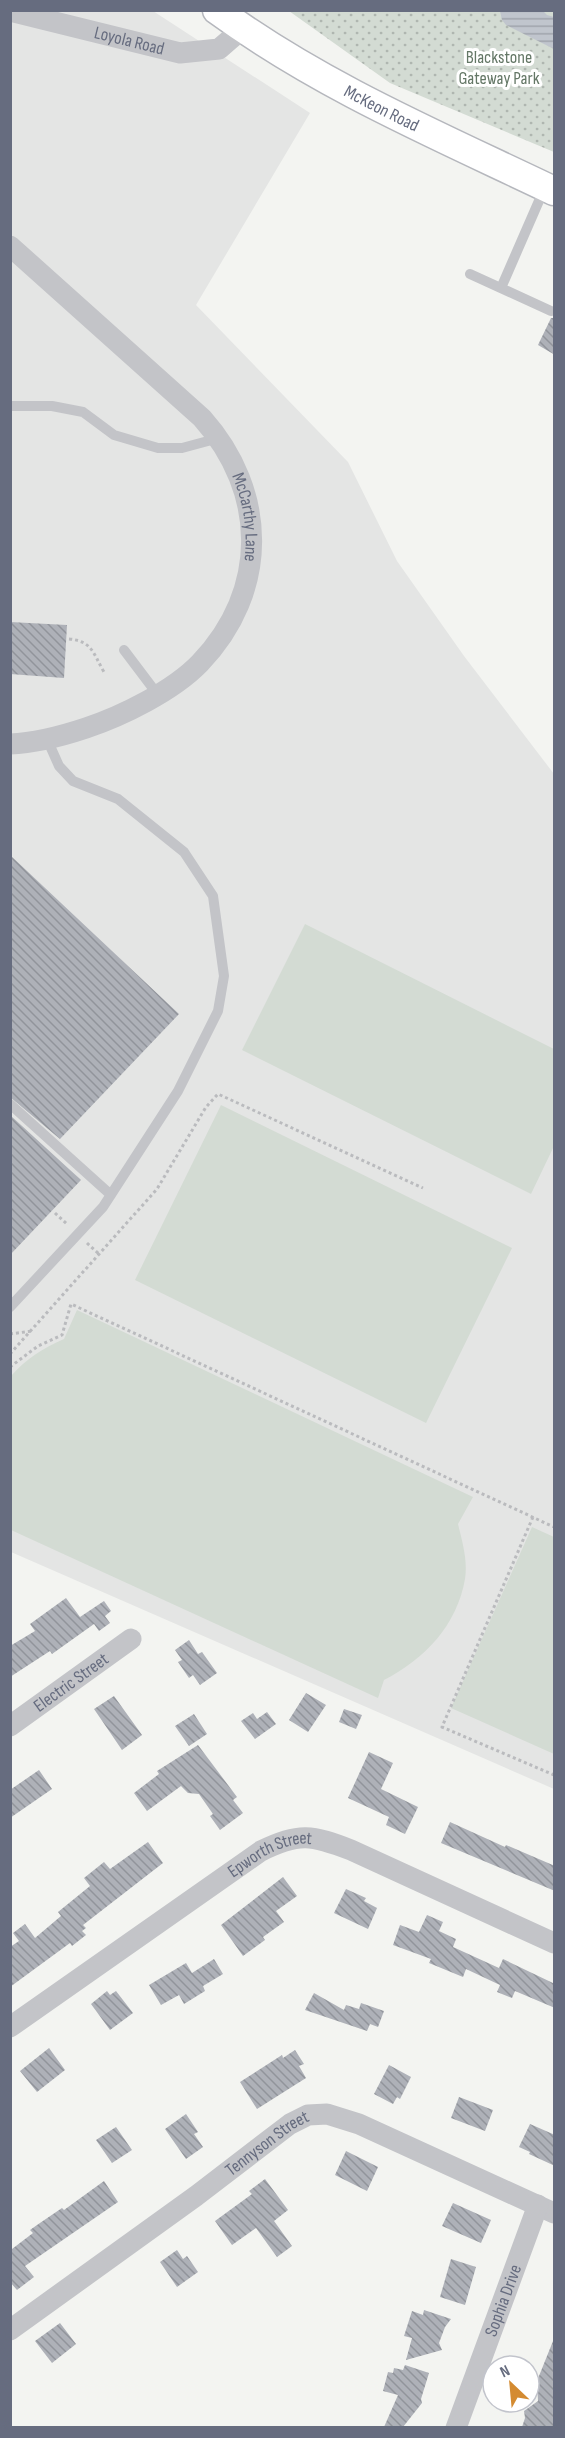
<svg xmlns="http://www.w3.org/2000/svg" width="565" height="2438" font-family="'Sofia Sans Condensed',sans-serif">
  <style>
    .built { fill: #e4e5e4 }
    .green { fill: url(#green-dots) }
    .pitch { fill: #d3dbd3 }
    .water { fill: url(#water-rules) }
    .building { fill: url(#building-back-hatch) }
    .lines { fill: none; stroke-linecap: round; stroke-linejoin: round }
    .secondary-casing { stroke: #b5b7bd; stroke-width: 31 }
    .path { stroke: #babbbe; stroke-width: 3; stroke-dasharray: 3 3; stroke-linecap: butt }
    .service { stroke: #c3c4c8; stroke-width: 10 }
    .minor { stroke: #c3c4c8; stroke-width: 21 }
    .secondary { stroke: #fff; stroke-width: 28 }
    .labels { text-anchor: middle; dominant-baseline: central; stroke-width: 6; stroke-linejoin: round; paint-order: stroke }
    .street-label { font-size: 18px; fill: #666c7f; stroke: #fff }
    .park-label { font-size: 18px; fill: #647766; stroke: #fff }
  </style>
  <defs>
    <pattern id="green-dots" width="8" height="8" patternUnits="userSpaceOnUse" patternTransform="scale(1.5)"><rect width="8" height="8" fill="#d3dbd3"/><path d="M2 2h.1M6 6h.1" fill="none" stroke="#afb6b0" stroke-width="1.8" stroke-linecap="round"/></pattern>
    <pattern id="water-rules" width="6" height="5" patternUnits="userSpaceOnUse" patternTransform="scale(1.5)"><rect width="6" height="5" fill="#c0c5cd"/><path d="M0 2.5h6" fill="none" stroke="#a0a4ac"/></pattern>
    <pattern id="building-back-hatch" width="6" height="6" patternUnits="userSpaceOnUse" patternTransform="scale(1.5)"><rect width="6" height="6" fill="#aeb1b8"/><path d="M-1 5l2 2M0 0l6 6M5-1l2 2" fill="none" stroke="#91949b"/></pattern>
  </defs>
  <rect width="100%" height="100%" fill="#f3f4f1"/>
  <path class="built" d="M11 11H153L310 113 196 305 348 462 397 561 464 656 554 774V1789L11 1552Z"/>
  <path class="green" d="M289 11H554V152L390 83Z"/>
  <path class="pitch" d="M305 924 554 1049V1146L531 1194 242 1050Z
    M221 1105 512 1248 426 1423 135 1280Z
    M77 1310 473 1497 458 1524C462 1541 468 1560 465 1579 457 1625 425 1659 384 1680L378 1698 11 1530V1376C26 1359 43 1348 64 1339Z
    M532 1527 554 1537V1754L451 1708Z"/>
  <path class="water" d="M500 11H543L547 15 554 17V49L506 25 502 20Z"/>
  <path class="building" d="M551 318H555V355L538 345Z
    M10 622 67 625 64 678 10 674Z
    M10 855 179 1014 60 1139 10 1097Z
    M10 1115 81 1180 10 1255Z
    M66 1598 80 1617 104 1601 111 1611 105 1616 110 1623 99 1631 94 1624 52 1654 50 1651 10 1677V1646L35 1631 30 1624Z
    M189 1640 198 1654 202 1652 217 1673 200 1685 193 1675 189 1678 178 1662 182 1660 175 1650Z
    M306 1693 326 1705 308 1732 289 1720Z
    M114 1696 142 1735 122 1750 94 1709Z
    M344 1709 362 1715 356 1729 339 1722Z
    M267 1712 276 1724 255 1739 241 1721 253 1713 257 1719Z
    M194 1714 207 1734 189 1746 175 1726Z
    M198 1745 237 1797 233 1800 243 1813 220 1830 210 1816 213 1814 199 1794 188 1793 181 1786 147 1811 134 1793 159 1774 157 1771Z
    M369 1752 393 1763 381 1789 418 1807 405 1834 386 1825 389 1817 348 1798Z
    M39 1770 52 1789 10 1818V1790Z
    M450 1822 505 1847 506 1845 555 1866V1891L441 1843Z
    M148 1842 163 1863 83 1925 86 1928 82 1931 86 1935 72 1946 70 1943 10 1987V1947L19 1941 13 1933 25 1924 35 1938 61 1916 58 1912 90 1886 84 1878 104 1862 110 1869Z
    M283 1877 297 1896 276 1911 284 1922 263 1937 265 1940 243 1956 221 1925Z
    M346 1889 366 1898 364 1901 377 1908 368 1929 334 1913Z
    M427 1915 443 1922 439 1931 456 1939 453 1947 499 1968 503 1959 555 1984V2008L515 1991 512 1998 497 1992 500 1985 466 1969 463 1977 429 1963 431 1959 393 1945 400 1925 419 1932Z
    M214 1959 223 1974 203 1986 205 1991 184 2004 179 1995 161 2005 149 1985 186 1963 192 1973Z
    M107 1991 110 1995 116 1991 133 2013 110 2030 91 2004Z
    M314 1993 344 2010 346 2005 359 2009 361 2003 384 2011 378 2027 370 2024 367 2031 305 2010Z
    M49 2048 65 2070 37 2092 20 2071Z
    M295 2050 304 2064 299 2066 306 2078 257 2109 240 2082 282 2055 283 2058Z
    M389 2065 411 2077 400 2099 397 2097 393 2104 374 2094Z
    M459 2097 493 2110 485 2131 451 2118Z
    M186 2114 198 2132 194 2134 203 2147 186 2159 165 2129Z
    M530 2124 555 2135V2166L529 2154 530 2152 519 2147Z
    M116 2127 132 2150 112 2163 96 2140Z
    M346 2151 378 2167 367 2191 335 2175Z
    M265 2179 288 2210 274 2221 292 2246 277 2257 256 2228 232 2245 215 2221 252 2194 249 2191Z
    M104 2181 118 2202 25 2266 34 2277 17 2290 10 2282V2247L12 2249 33 2233 30 2230 37 2225 62 2208 64 2210Z
    M453 2203 491 2220 481 2243 442 2226Z
    M177 2250 183 2259 187 2256 198 2272 177 2287 160 2262Z
    M451 2259 476 2267 465 2305 440 2297Z
    M424 2310 451 2319 445 2327 439 2343 442 2350 406 2360 412 2338 404 2336 412 2311 423 2315Z
    M60 2323 76 2344 52 2363 35 2341Z
    M553 2341 555 2342V2427H522L525 2418 524 2411 538 2401 537 2381Z
    M405 2365 429 2373 421 2399 422 2403 403 2427H384L398 2395 383 2391 388 2372 393 2373 394 2368 403 2370Z"/>
  <g class="lines">
    <g class="secondary-casing">
      <g id="secondary">
        <path id="s7" d="M217 10C321 86 439 136 554 191"/>
      </g>
    </g>
    <path class="path" d="M69 639C92 641 93 653 104 672
      M55 1213 68 1225
      M87 1243 99 1254
      M10 1334 32 1331
      M10 1354 157 1189 206 1107 218 1094 423 1188
      M10 1367 38 1346 62 1335 71 1304 554 1527
      M533 1517 442 1727 554 1775"/>
    <path class="service" d="M470 274 551 311
      M501 288 545 187
      M10 406H52L83 412 114 435 158 448H182L219 438
      M124 650 158 695
      M10 1104 111 1195
      M10 1307 103 1207 178 1091 218 1011 224 976 213 896 184 852 118 799 73 781 59 766 47 739"/>
    <g class="minor">
      <path id="s1" d="M10 11 180 53 219 49 242 29"/>
      <path id="s2" d="M10 246 202 418C268 492 269 591 200 663 173 691 122 716 86 728 62 736 36 743 10 744"/>
      <path id="s3" d="M10 1726 131 1639"/>
      <path id="s4" d="M10 2027 261 1851C299 1832 312 1835 351 1850L554 1943"/>
      <path id="s5" d="M10 2330 196 2196 290 2124 308 2115 327 2114 359 2124 554 2213"/>
      <path id="s6" d="M456 2428 538 2205"/>
    </g>
    <use href="#secondary" class="secondary"/>
  </g>
  <g class="labels">
    <g class="street-label">
      <text stroke="none"><textPath href="#s1" startOffset="123">Loyola Road</textPath></text>
      <text stroke="none"><textPath href="#s7" startOffset="192">McKeon Road</textPath></text>
      <text stroke="none"><textPath href="#s2" startOffset="369">McCarthy Lane</textPath></text>
      <text stroke="none"><textPath href="#s3" startOffset="75">Electric Street</textPath></text>
      <text stroke="none"><textPath href="#s4" startOffset="314">Epworth Street</textPath></text>
      <text stroke="none"><textPath href="#s5" startOffset="318">Tennyson Street</textPath></text>
      <text stroke="none"><textPath href="#s6" startOffset="136">Sophia Drive</textPath></text>
    </g>
    <g class="park-label">
      <text x="499" y="57">Blackstone<tspan x="499" dy="21">Gateway Park</tspan></text>
    </g>
  </g>
  <rect width="565" height="2438" fill="none" stroke="#666c7f" stroke-width="24"/>
  <g transform="translate(511 2384) rotate(334)"><circle r="28" fill="#ffffff" stroke="#c2c4cc" stroke-width="1.5"/>
  <path d="M0-4.5L10 22L0 15L-10 22Z" fill="#d48b31"/>
  <text y="-9" font-size="16" font-weight="bold" text-anchor="middle" fill="#666c7f">N</text>
  </g>
</svg>
